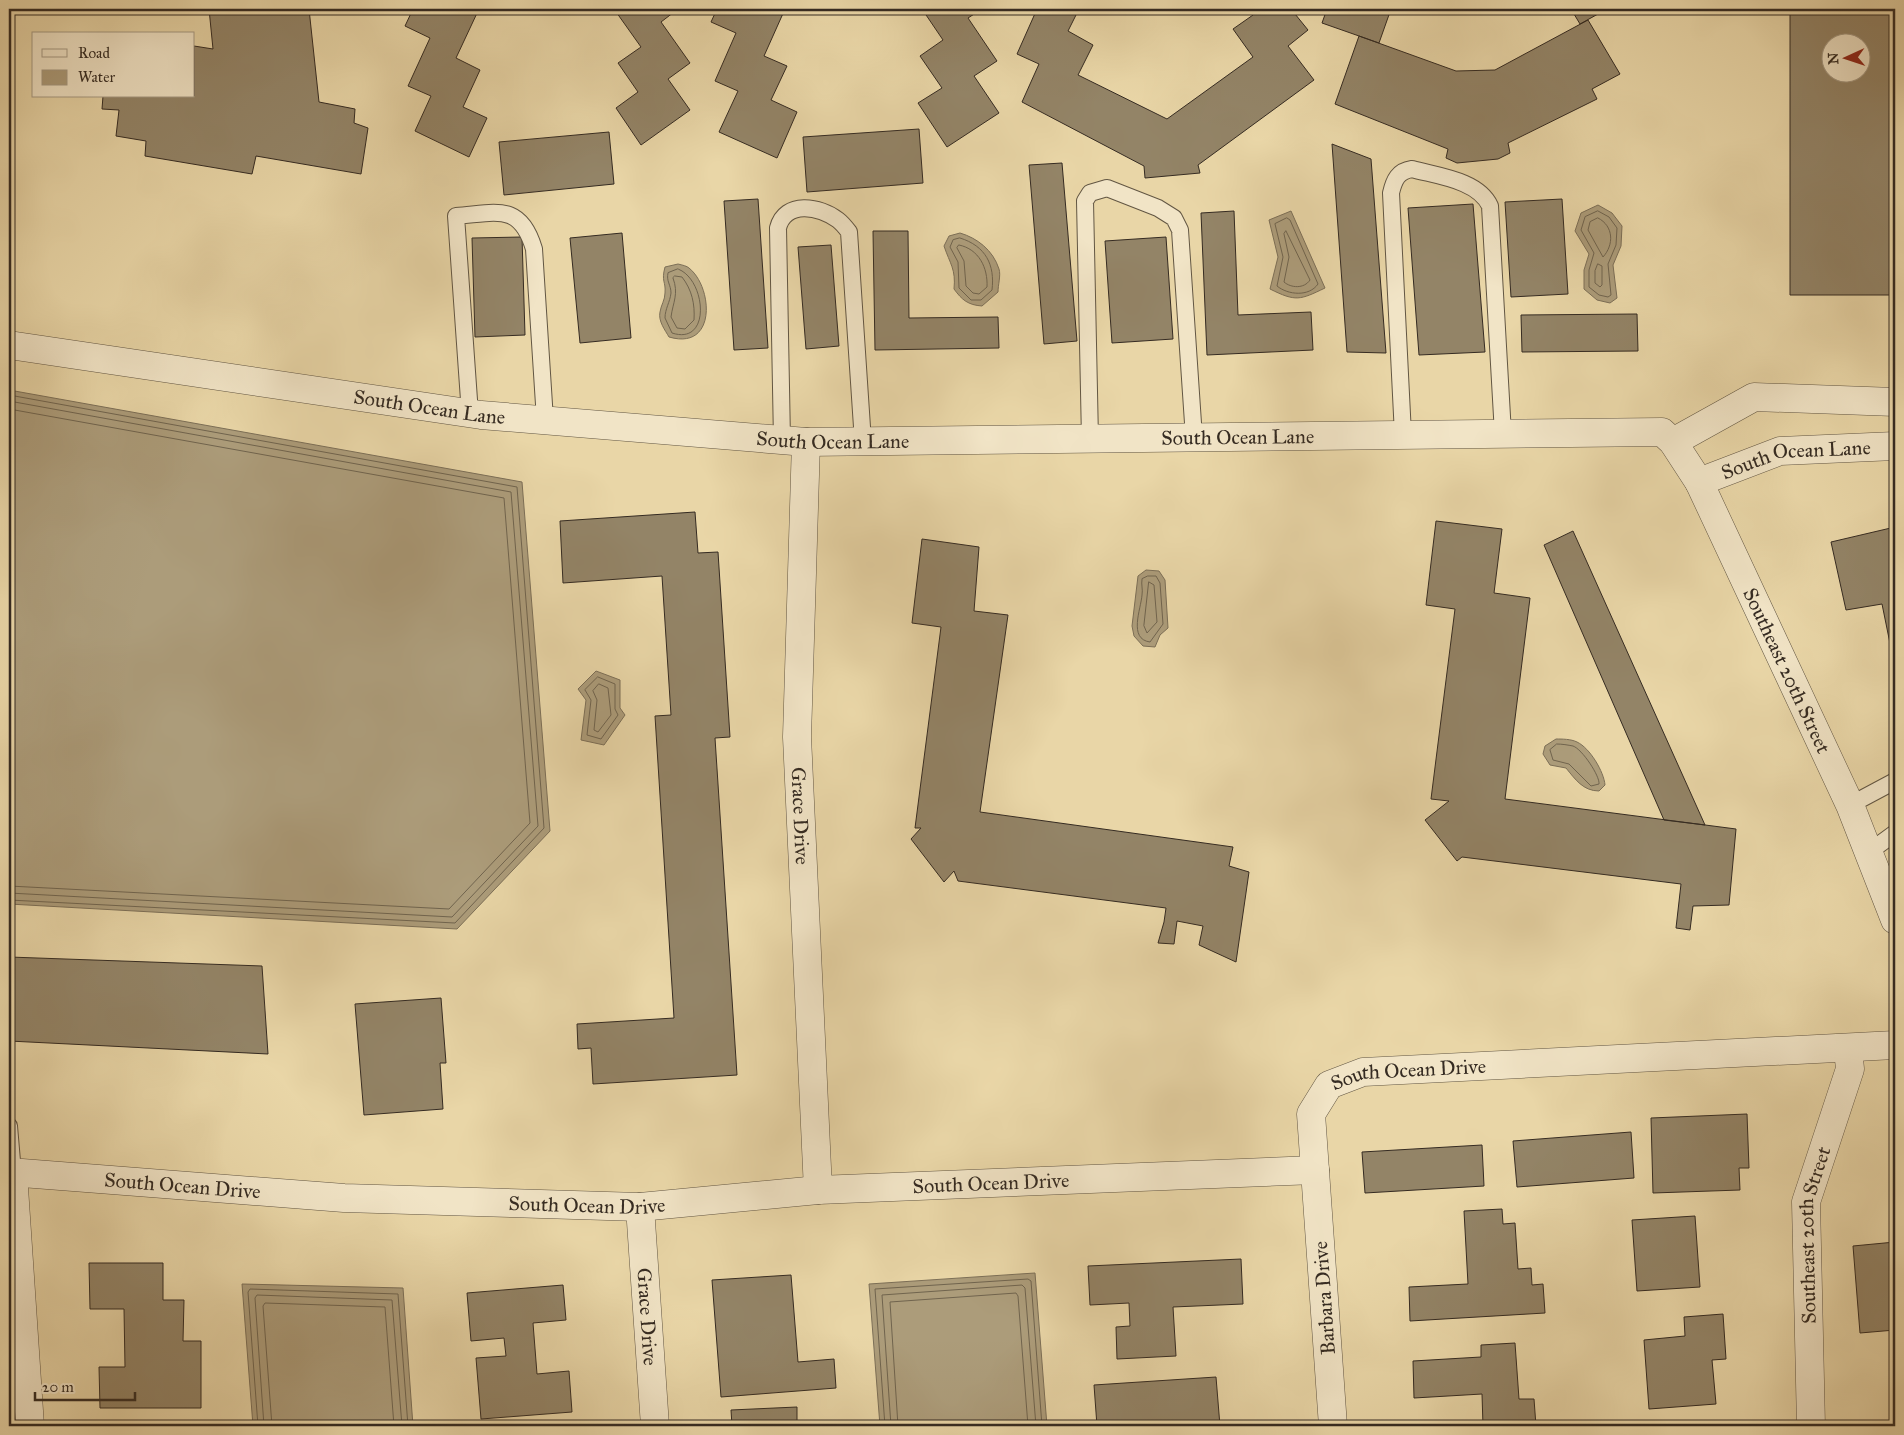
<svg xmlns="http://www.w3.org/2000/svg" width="1904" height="1435" font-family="'IM FELL Great Primer',serif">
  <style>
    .water { fill: #ac9c7a; stroke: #7c6f57 }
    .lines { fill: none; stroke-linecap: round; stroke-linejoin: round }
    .shore { stroke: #70644e; stroke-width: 1 }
    .building { fill: #938467; stroke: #352b22; fill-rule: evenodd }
    .service-casing { stroke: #625643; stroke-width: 18 }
    .minor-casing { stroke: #625643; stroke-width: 29 }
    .service { stroke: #f1e4c6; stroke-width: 16 }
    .minor { stroke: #f1e4c6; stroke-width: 28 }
    .labels { text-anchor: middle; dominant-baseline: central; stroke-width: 4; stroke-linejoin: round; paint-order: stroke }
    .street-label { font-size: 20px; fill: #352b22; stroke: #f1e4c6 }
  </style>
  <rect width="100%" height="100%" fill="#e9d6a7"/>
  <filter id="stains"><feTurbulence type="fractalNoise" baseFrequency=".004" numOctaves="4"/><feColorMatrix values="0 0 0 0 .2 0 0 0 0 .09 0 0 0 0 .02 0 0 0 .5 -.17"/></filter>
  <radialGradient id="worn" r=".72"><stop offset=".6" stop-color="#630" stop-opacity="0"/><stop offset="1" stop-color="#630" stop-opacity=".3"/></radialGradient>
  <path class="water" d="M1598 205 1612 213 1622 226 1621 246 1613 265 1617 298 1610 303 1597 300 1584 289V270L1589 254 1575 231 1581 213Z
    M1291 211 1325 288C1300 300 1296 302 1270 289L1278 257 1269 220Z
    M960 233C977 238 993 250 999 269 1001 275 998 285 998 292L982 306C968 305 962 300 954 289 956 269 950 264 944 246L949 236Z
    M678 264C682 265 687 266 689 268 713 287 717 351 669 337 665 330 658 321 660 312 661 305 665 300 665 293 666 281 661 282 665 267Z
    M9 390 522 482 550 831 457 929 9 904Z
    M1146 570 1159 571 1165 580 1168 628 1160 635 1155 647 1143 646 1134 636 1132 626 1138 576Z
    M596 671 620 680V708L625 715 604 745 581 740 586 700 578 689Z
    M1556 739C1562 739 1571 739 1577 742 1590 748 1604 772 1605 785L1599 791C1583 791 1575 779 1566 768L1550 765 1543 754 1545 746Z
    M1035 1273 1047 1426H880L869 1284Z
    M242 1284 403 1288 413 1426H253Z"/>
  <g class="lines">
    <path class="shore" d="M1598 211 1609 217 1617 228 1616 245 1608 264 1611 295 1608 297 1599 295 1589 287V270L1594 253 1581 230 1585 217Z
      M1287 218 1290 220 1318 284C1309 297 1288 295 1277 286L1283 257 1275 224Z
      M1598 218C1614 226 1614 245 1603 257L1588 230 1590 222Z
      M1286 231 1310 280C1304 289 1291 288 1284 282L1289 257 1284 234Z
      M960 238C986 246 995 265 992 290L981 300H971L959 288 958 262 950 247 953 240Z
      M959 245C979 249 988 268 987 287L979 294 973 293 966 286 964 261 957 248Z
      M1598 264 1602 266V285L1600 287 1595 283V271Z
      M678 269C706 279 712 346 672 333L665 318C665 309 670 302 671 293 671 285 666 281 668 273Z
      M675 276 682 277C692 290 695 304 694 320L685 329 677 328 671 317C673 302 679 294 673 278Z
      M9 395 517 487 544 828 455 923 9 900
      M9 401 511 492 538 826 452 917 9 893
      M9 409 504 498 530 823 449 909 9 886
      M1148 576H1156L1160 583 1163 624 1150 642C1128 639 1141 609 1142 595 1143 589 1141 585 1142 579Z
      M1149 582 1154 585 1157 622 1147 633 1144 626Z
      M598 677 615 684V709L618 715 601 739 587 735 591 700 585 690Z
      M599 684 608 688 611 715 598 732 594 730 597 700 593 691Z
      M1557 744C1562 744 1568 745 1573 746 1582 749 1600 776 1599 784L1591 786 1569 764 1553 760 1550 750Z
      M258 1426 248 1292 250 1289 398 1294 408 1426
      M264 1426 255 1298 257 1295 392 1300 402 1426
      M272 1426 263 1306 265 1303 385 1307 394 1426
      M885 1426 875 1289 1028 1279 1031 1281 1042 1426
      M891 1426 882 1295 1022 1285 1025 1288 1036 1426
      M898 1426 890 1302 1016 1293 1018 1296 1028 1426"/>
  </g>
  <path class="building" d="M209 9H309L319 102 355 109 354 123 368 128 361 174 256 156 252 174 145 156 146 141 116 136 119 110 102 109 103 96H194V46L213 49Z
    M413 9H473L478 11 456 58 480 70 463 107 487 118 469 157 415 131 431 96 408 86 430 38 405 26Z
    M614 9H678L661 22 690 63 668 79 690 110 641 145 616 108 638 92 618 63 641 47Z
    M717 9H785L764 56 787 66 771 100 797 112 777 158 719 132 738 91 715 81 736 33 711 22Z
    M922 9H982L968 18 997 61 974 76 999 113 947 147 918 103 942 88 920 56 943 40Z
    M1037 9H1079L1068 31 1093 45 1078 75 1167 119 1253 57 1233 29 1253 15 1249 9H1291L1308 30 1288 46 1314 80 1198 165 1200 173 1145 178 1144 166 1022 102 1039 64 1017 54Z
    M1327 9H1391L1379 43 1322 23Z
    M1571 9H1607L1580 24Z
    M1790 9H1895V295H1790ZM1832 42H1862V72H1832Z
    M1588 20 1620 74 1592 89 1597 99 1508 143 1510 153 1498 159 1457 163 1446 158 1448 149 1335 104 1359 36 1456 71 1495 70Z
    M919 129 923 183 807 192 803 137Z
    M609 132 614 184 504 195 499 142Z
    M1332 144 1371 159 1386 353 1347 352Z
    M1062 163 1077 341 1044 344 1029 165Z
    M758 199 768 348 734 350 724 201Z
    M1562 199 1568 294 1511 297 1505 202Z
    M1473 204 1485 352 1419 355 1408 208Z
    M1234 211 1238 315 1311 312 1313 350 1207 355 1201 213Z
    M873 231H908L909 318 998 317 999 348 875 350Z
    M622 233 631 338 580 343 570 238Z
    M522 237 525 335 475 337 472 238Z
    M1166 237 1173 339 1112 343 1105 241Z
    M831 245 839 346 806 349 798 247Z
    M1637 314 1638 351 1522 352 1521 315Z
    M695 512 698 553 718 552 730 737 715 738 737 1075 593 1084 591 1048 578 1049 577 1024 674 1018 655 716 671 715 662 576 563 583 560 521Z
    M1436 521 1502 529 1494 593 1530 598 1505 799 1736 829 1729 905 1693 906 1690 930 1676 928 1681 884 1462 857 1457 861 1425 820 1449 801 1431 799 1455 609 1426 605Z
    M1895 527V668L1882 604 1846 610 1831 542Z
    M1573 531 1705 825 1664 820 1544 545Z
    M922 539 979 547 974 611 1008 615 980 812 1233 847 1229 866 1249 872 1236 962 1199 945 1203 926 1177 921 1174 944 1158 943 1164 922 1166 908 958 881 954 871 944 882 911 839 921 828H915L941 627 912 623Z
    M9 957 262 966 268 1054 9 1041Z
    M441 998 446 1063H440L443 1109 364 1115 355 1004Z
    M1747 1114 1749 1168H1739L1740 1190 1653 1193 1651 1118Z
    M1631 1132 1634 1178 1517 1187 1513 1141Z
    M1482 1145 1484 1186 1365 1193 1362 1152Z
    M1502 1209 1503 1224 1515 1223 1518 1269 1531 1268 1532 1285 1543 1284 1545 1313 1410 1321 1409 1287 1468 1284 1464 1211Z
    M1695 1216 1700 1287 1637 1291 1632 1220Z
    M1895 1242V1330L1860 1333 1853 1246Z
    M1241 1259 1243 1304 1173 1307 1176 1356 1117 1359 1116 1327 1130 1326 1129 1303 1090 1305 1088 1266Z
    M89 1263H163V1300H184L183 1341H201V1408H100L99 1367H125L124 1309H90Z
    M791 1275 798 1362 834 1359 836 1388 721 1397 712 1280Z
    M563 1285 566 1320 533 1323 537 1374 569 1371 572 1412 481 1419 476 1358 506 1356 504 1338 471 1341 467 1293Z
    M1723 1314 1726 1359 1712 1360 1716 1404 1649 1409 1644 1340 1685 1336 1684 1317Z
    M1515 1343 1519 1399H1534L1536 1426H1483L1482 1394 1414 1398 1413 1361 1481 1357V1345Z
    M1216 1377 1220 1426H1097L1094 1385Z
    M797 1407V1426H732L731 1410Z
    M187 1423V1426H116Z"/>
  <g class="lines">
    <g class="service-casing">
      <path id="service" d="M470 414 456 216C496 213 520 202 534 249L545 420
        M1403 435 1391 193C1394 180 1398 171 1412 169 1437 176 1478 180 1490 206L1503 434
        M1090 439 1085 201 1090 193 1107 188 1158 208 1174 218 1180 230 1194 438
        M782 440 778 228C785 200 820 206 838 220 842 223 846 228 849 232L863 442
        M1850 805 1895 781
        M1869 852 1895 833
        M9 1126 13 1173"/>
    </g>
    <g class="minor-casing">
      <g id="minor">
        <path id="s1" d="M9 345 481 415 806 442 1662 432 1673 442 1699 482 1850 805 1895 920"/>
        <path id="s2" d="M806 442 797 737 818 1190"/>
        <path d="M1673 442 1754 397 1895 402"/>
        <path id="s3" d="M1699 482 1780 451 1895 446"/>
        <path id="s4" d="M9 1172 344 1198 640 1207 818 1190 1315 1170"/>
        <path d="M13 1173 30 1426"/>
        <path id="s5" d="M640 1207 655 1426"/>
        <path id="s6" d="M1333 1426 1311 1114 1329 1085 1363 1072 1895 1045"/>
        <path id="s7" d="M1811 1426 1806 1202 1850 1069 1848 1049"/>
      </g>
    </g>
    <use href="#service" class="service"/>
    <use href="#minor" class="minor"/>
  </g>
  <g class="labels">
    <g class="street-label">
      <text stroke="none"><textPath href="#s1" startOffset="425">South Ocean Lane</textPath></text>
      <text stroke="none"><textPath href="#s1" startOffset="1235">South Ocean Lane</textPath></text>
      <text stroke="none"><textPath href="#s1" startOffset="830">South Ocean Lane</textPath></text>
      <text stroke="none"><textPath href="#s3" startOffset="101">South Ocean Lane</textPath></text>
      <text stroke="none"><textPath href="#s1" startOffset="1930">Southeast 20th Street</textPath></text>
      <text stroke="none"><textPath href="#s2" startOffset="374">Grace Drive</textPath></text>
      <text stroke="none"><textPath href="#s6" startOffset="428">South Ocean Drive</textPath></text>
      <text stroke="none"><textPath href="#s4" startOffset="984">South Ocean Drive</textPath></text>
      <text stroke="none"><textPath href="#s4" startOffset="174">South Ocean Drive</textPath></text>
      <text stroke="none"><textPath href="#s4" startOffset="579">South Ocean Drive</textPath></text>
      <text stroke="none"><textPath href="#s7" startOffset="192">Southeast 20th Street</textPath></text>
      <text transform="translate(1324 1298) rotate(-94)">Barbara Drive</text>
      <text stroke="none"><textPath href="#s5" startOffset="110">Grace Drive</textPath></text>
    </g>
  </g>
  <rect width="1904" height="1435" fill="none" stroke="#e9d6a7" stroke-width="30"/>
  <rect x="10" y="10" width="1884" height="1415" fill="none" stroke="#352b22" stroke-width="2.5"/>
  <rect x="15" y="15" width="1874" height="1405" fill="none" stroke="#352b22"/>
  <rect x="32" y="32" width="162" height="65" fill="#f1e4c6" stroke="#a69a84"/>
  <rect x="42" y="49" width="25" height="8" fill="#f1e4c6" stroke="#a69a84"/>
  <text x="78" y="58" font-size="15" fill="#352b22">Road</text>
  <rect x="42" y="70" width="25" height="15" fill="#ac9c7a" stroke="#a69a84"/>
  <text x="78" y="82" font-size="15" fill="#352b22">Water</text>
  <g transform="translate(1846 58) rotate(267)"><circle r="24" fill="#f1e4c6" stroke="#a69a84"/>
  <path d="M0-4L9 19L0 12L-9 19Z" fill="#8f2418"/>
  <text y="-8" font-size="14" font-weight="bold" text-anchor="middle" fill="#352b22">N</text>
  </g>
  <path d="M35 1392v8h100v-8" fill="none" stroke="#352b22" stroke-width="2.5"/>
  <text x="42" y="1392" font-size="15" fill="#352b22" stroke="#f1e4c6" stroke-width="4" paint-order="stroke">20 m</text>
  <rect width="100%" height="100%" filter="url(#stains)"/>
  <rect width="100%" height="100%" fill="url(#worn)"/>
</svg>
